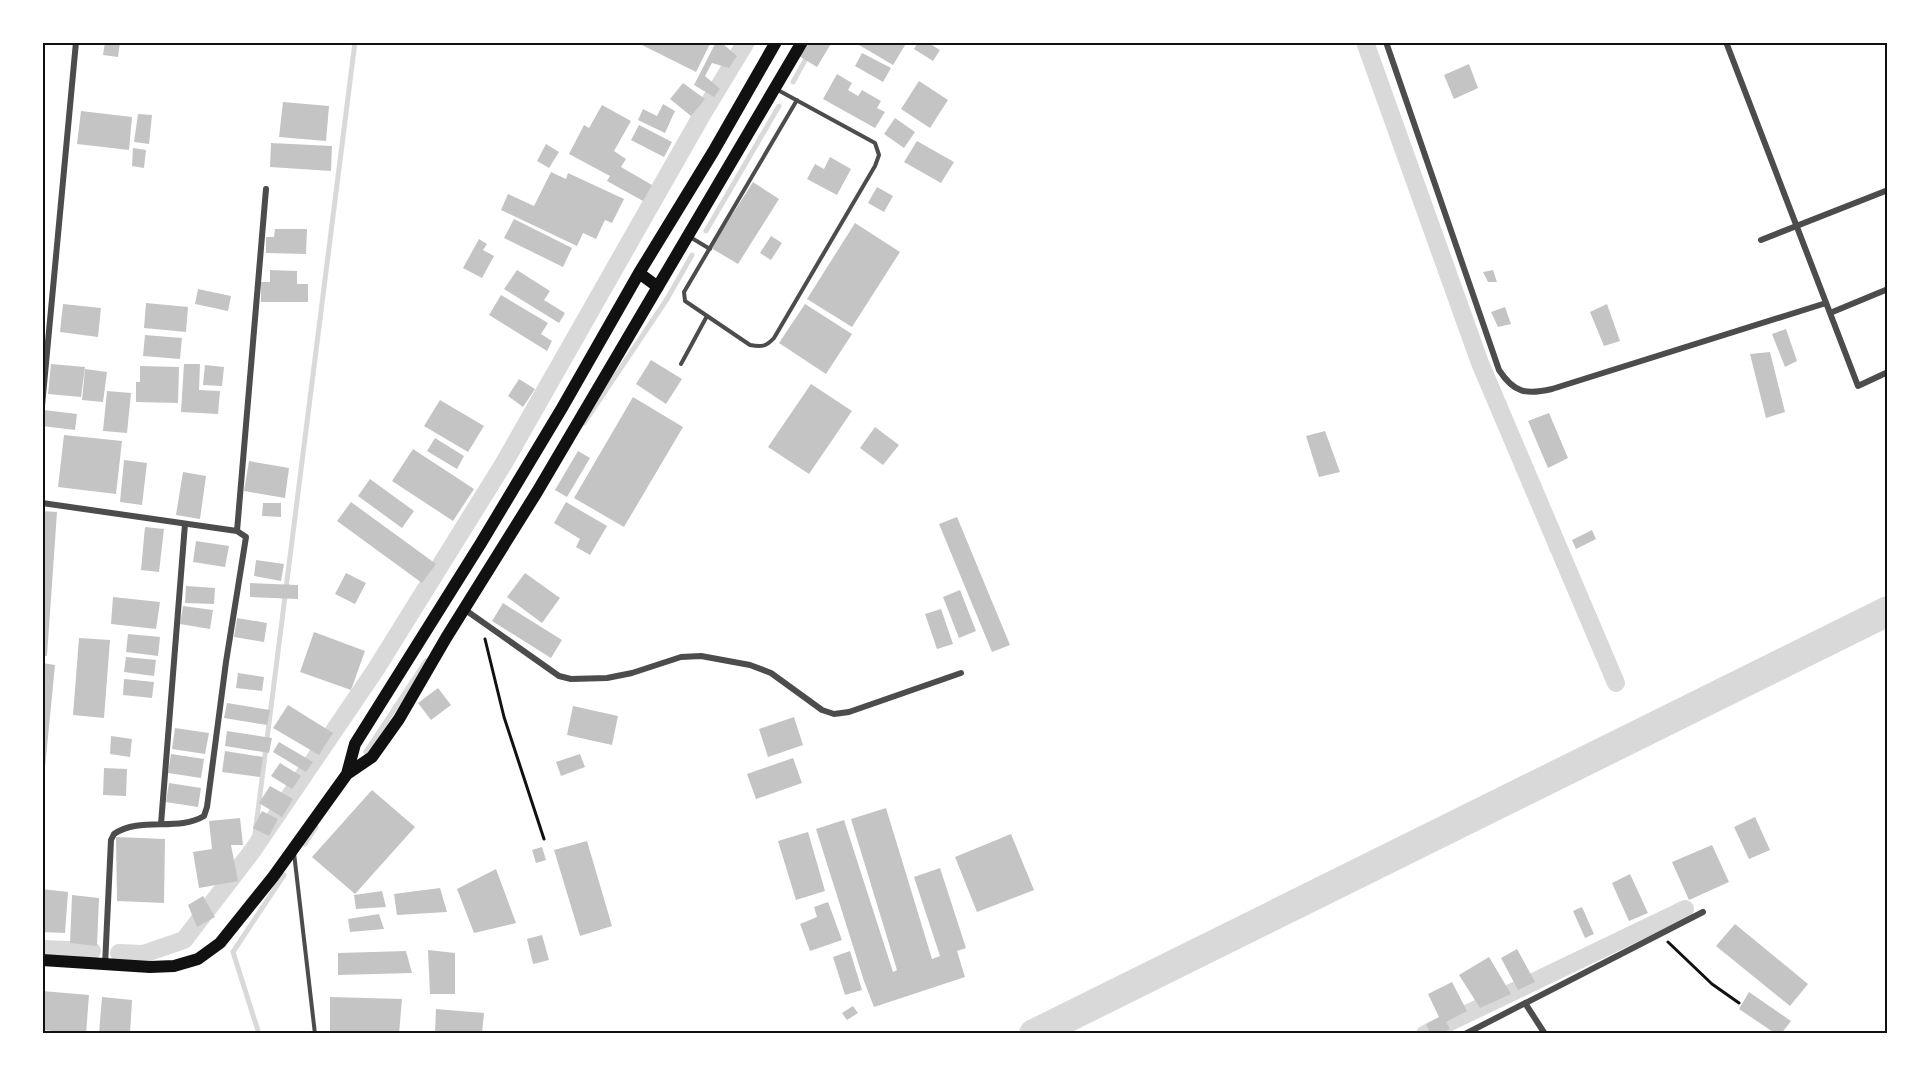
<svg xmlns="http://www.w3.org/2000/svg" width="1930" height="1076" font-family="Roboto,sans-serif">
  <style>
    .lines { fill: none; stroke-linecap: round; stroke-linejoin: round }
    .stream { stroke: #d9d9d9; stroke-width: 5 }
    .canal { stroke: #d9d9d9; stroke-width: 18 }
    .river { stroke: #d9d9d9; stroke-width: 30 }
    .building { fill: #c4c4c4 }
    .path { stroke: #111; stroke-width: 3 }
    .service { stroke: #4c4c4c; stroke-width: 4 }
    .minor { stroke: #4c4c4c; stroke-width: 6 }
    .trunk { stroke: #111; stroke-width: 12 }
    .neatline { fill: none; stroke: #111; stroke-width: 2 }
  </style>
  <rect width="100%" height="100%" fill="#fff"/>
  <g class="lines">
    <path class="stream" d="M793 82 808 55
      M706 231 779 106
      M584 423 667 299 692 255
      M366 752 426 661
      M305 844 316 827
      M253 850 355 42
      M259 1034 233 952 284 875"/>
    <path class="canal" d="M1365 42 1480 363 1616 683
      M42 949 92 951
      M119 953 143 954 184 940 253 850 376 669 504 463 703 113 746 42
      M1425 1034 1685 909"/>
    <path class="river" d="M1034 1034 1888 611"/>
  </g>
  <path class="building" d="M105 42H120L118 57 103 55Z
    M636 42H711L696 72Z
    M716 42H724L723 44 737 56 729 68 712 63 705 76 720 89 714 97 694 85Z
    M808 42H832L817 67 799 56Z
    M854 42H907L893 65Z
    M918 42H927L940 50 933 61 914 49Z
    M862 53 891 68 883 82 855 66Z
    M1469 64 1478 88 1454 99 1444 75Z
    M837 74 852 83 848 90 858 96 862 90 881 101 877 108 885 112 875 128 823 99Z
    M919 81 948 100 930 128 901 109Z
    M683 83 705 99 691 116 670 99Z
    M283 102 329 106 326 141 279 137Z
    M663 104 675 111 665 133 638 120 643 109 657 116Z
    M602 105 631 121 614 151 626 159 621 167 652 185 643 201 607 181 610 176 569 154 584 125 589 128Z
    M81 111 132 117 129 150 77 144Z
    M138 114 152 115 149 144 134 142Z
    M895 118 915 132 904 148 884 134Z
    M639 125 672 142 664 157 631 140Z
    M917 141 954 162 941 183 904 162Z
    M271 143 332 146 331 171 270 167Z
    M546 144 559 152 549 168 537 161Z
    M133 148 146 150 144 168 132 166Z
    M830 157 851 169 837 195 807 179 815 164 824 169Z
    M551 172 566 179 568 173 624 199 612 223 605 220 596 239 583 233 577 246 501 210 508 194 534 206Z
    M753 182 779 199 738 264 711 248Z
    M877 187 893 196 884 212 868 203Z
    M514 219 572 248 563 267 504 238Z
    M855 223 900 252 852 327 807 299Z
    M275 229H307L306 254 266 253V237H274Z
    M771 236 782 243 771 260 760 253Z
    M479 239 487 244 483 250 494 256 482 278 463 268Z
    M270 270 297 271V284H308V302H261V282H270Z
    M517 270 550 291 544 300 565 313 559 323 504 289Z
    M1493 270 1497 282H1488L1483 272Z
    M198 289 231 296 228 311 195 304Z
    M501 295 548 323 541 334 552 341 547 351 489 315Z
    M146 303 188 307 186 332 144 328Z
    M63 304 101 308 98 337 60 332Z
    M805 304 852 334 826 374 779 343Z
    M1607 304 1620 341 1604 346 1590 312Z
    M1505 307 1511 324 1498 327 1491 312Z
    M1786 329 1797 361 1785 367 1772 334Z
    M145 335 182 338 180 359 143 356Z
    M1770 352 1785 412 1766 418 1750 354Z
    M651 360 682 379 666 404 636 384Z
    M51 364 85 367 81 397 48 394Z
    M184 364H200L199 390 220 391 218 414 181 412Z
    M205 365 224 367 222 386 203 385Z
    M140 366 179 367 178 403 136 402V382H140Z
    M85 369 107 372 103 402 82 400Z
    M519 379 535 389 523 407 508 396Z
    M811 384 852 411 809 474 768 447Z
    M107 391 131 393 127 433 103 431Z
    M633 397 683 427 624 527 574 498Z
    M440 400 484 426 468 452 424 426Z
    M44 410 77 414 75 430 42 426Z
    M1549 413 1568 458 1548 468 1528 421Z
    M875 427 899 445 883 465 860 448Z
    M1325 431 1340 472 1319 477 1306 436Z
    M64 435 122 441 116 494 58 487Z
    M435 438 464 456 457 469 427 451Z
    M413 449 474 489 453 521 392 481Z
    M578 451 590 458 567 497 555 490Z
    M124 460 147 463 142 505 120 502Z
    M249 461 289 468 285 498 244 491Z
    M183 472 206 476 200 519 176 515Z
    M370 479 414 511 402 528 358 496Z
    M351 502 436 564 422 583 337 521Z
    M566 502 607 526 590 555 576 547 580 539 554 523Z
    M263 503H281V517L262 516Z
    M42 511 57 512 47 656H42Z
    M957 517 1010 645 992 652 939 524Z
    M145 527 164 529 159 572 141 570Z
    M1592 530 1596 539 1576 549 1572 540Z
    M196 541 229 546 225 567 193 562Z
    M256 560 284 564 281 581 254 576Z
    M346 573 366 583 355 604 335 594Z
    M525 573 560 598 542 623 507 597Z
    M250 583 298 585V599L250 597Z
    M186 586 215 588 214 604 185 603Z
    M960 590 976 631 959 638 943 597Z
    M113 597 160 602 156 629 111 624Z
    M503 603 562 640 551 658 492 621Z
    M183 606 213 610 210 629 180 624Z
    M941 609 953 644 937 649 925 614Z
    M237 618 267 623 264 642 234 637Z
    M314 632 365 651 351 690 300 672Z
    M128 634 160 637 158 656 126 652Z
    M79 638 110 640 104 718 73 715Z
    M126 657 156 660 154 676 124 672Z
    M42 663 55 665 44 778H42Z
    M238 673 264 677 262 691 236 688Z
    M124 679 154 682 152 698 123 695Z
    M438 688 451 705 431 720 418 703Z
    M227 703 270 710 267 725 224 718Z
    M288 705 333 733 319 755 273 728Z
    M573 706 618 716 612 745 567 735Z
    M794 717 803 745 768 757 759 729Z
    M175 728 209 733 205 754 172 749Z
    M227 731 272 738 269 753 225 746Z
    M111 736 132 739 130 757 110 754Z
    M279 742 313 762 306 772 273 752Z
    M225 751 263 757 260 777 222 772Z
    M171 754 204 759 201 778 168 773Z
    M580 754 585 767 561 776 556 762Z
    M793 758 802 783 756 799 747 774Z
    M280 763 301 776 292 789 271 776Z
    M104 768 127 769 126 796 103 795Z
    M169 783 201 788 198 807 166 802Z
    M270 786 293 799 282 817 259 803Z
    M372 790 415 827 355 894 312 857Z
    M886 808 932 959 940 956 914 877 940 868 966 948 957 951 965 977 874 1007 864 981 816 829 844 820 893 972 897 970 851 819Z
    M262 811 278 819 269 836 253 828Z
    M1755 817 1770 850 1749 859 1734 827Z
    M240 818 243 845H231L238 881 199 888 193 852 212 849 209 821Z
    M808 832 825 891 796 900 778 841Z
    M1011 834 1034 890 977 912 955 857Z
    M116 837 165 839 164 903 117 901Z
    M587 841 612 926 580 936 554 850Z
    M1712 845 1729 882 1689 900 1672 862Z
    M542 847 546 860 536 863 532 850Z
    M496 869 516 923 474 933 457 889Z
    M1630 874 1648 913 1629 921 1612 883Z
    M440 888 447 912 397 915 394 894Z
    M42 889 68 892 65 933 42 932Z
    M382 891 386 907 356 909 354 895Z
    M72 895 99 898 97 946 70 943Z
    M203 896 215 917 197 927 188 905Z
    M828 902 842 940 810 951 800 924 817 917 814 907Z
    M1582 907 1594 934 1585 938 1573 911Z
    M379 914 384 929 350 932 348 919Z
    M1735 924 1808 984 1790 1006 1716 946Z
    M542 935 549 960 533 964 527 939Z
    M1517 949 1535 982 1518 990 1501 958Z
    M428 950 455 953V994H430Z
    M406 951 412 973 338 975V953Z
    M850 951 862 990 845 995 833 957Z
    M1489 957 1511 994 1480 1008 1459 975Z
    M1452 982 1467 1011 1446 1022 1450 1029 1439 1034H1431L1426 1024 1439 1017 1428 994Z
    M42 991 89 995 86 1034 42 1030Z
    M1749 992 1791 1021 1781 1034H1776L1739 1009Z
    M102 997 132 1000 130 1034H99Z
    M330 997 402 999 399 1034H330Z
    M853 1006 858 1013 847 1020 842 1013Z
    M436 1009 484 1013 482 1034H435Z"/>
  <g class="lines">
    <path class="path" d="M485 639 504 717 544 839
      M1668 942 1712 984 1739 1003"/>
    <path class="service" d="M776 89 875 143 879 155 875 166 774 338C766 347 761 347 750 345L688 303 685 301 684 292 797 100
      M690 237 710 249
      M681 364 707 316
      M294 853 315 1034"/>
    <path class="minor" d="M1386 42 1499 370C1514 393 1526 395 1552 389L1826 303
      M1726 42 1858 386 1888 372
      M1761 240 1888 190
      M1830 313 1888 289
      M42 406 76 42
      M42 503 237 531 246 537 226 662 207 807 204 816C178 832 140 816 114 834L111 840 105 965
      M237 531 266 189
      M464 609 559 676 571 679 607 678 632 673 681 657 701 656 750 665 771 673 822 710 834 714 849 712 961 673
      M161 824 185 524
      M1525 1003 1545 1034
      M1465 1034 1703 912"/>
    <path class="trunk" d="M639 273 658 287
      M347 774 355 744 481 543 562 408 639 273 713 152 776 42
      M42 960 150 967 174 966 198 959 220 943 273 877 347 774 372 757 399 719 446 638 537 492 802 42"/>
  </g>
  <rect width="1930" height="1076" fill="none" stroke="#ffffff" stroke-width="87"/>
  <rect x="44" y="44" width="1842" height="988" class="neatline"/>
</svg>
